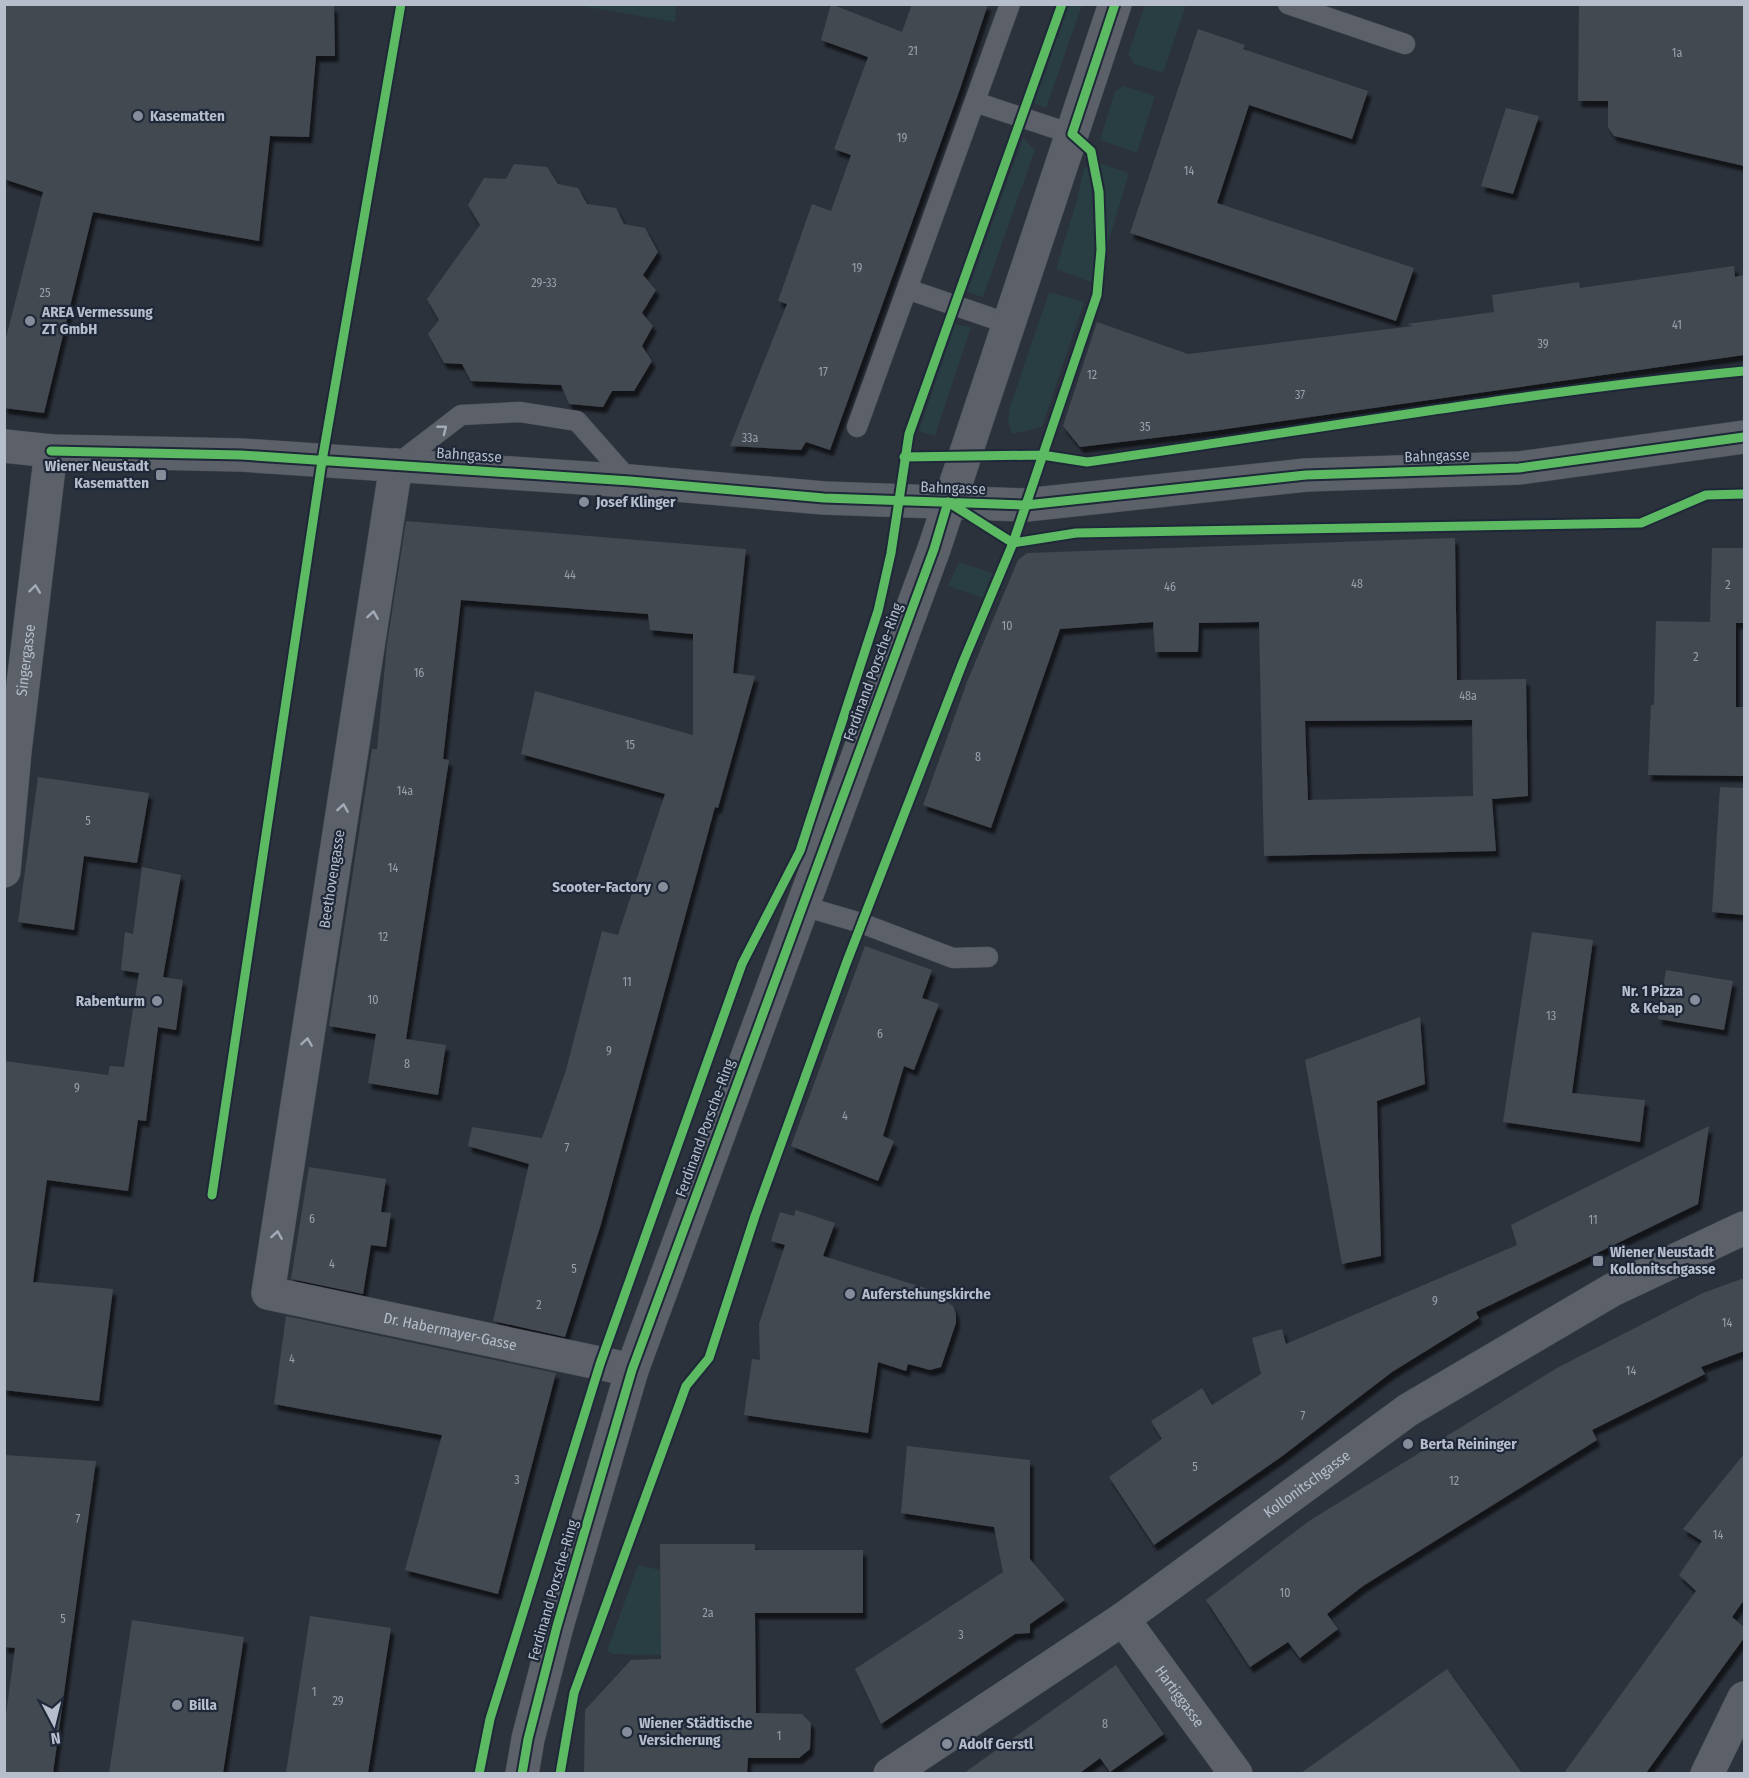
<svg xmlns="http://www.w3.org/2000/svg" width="1749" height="1778" font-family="'Fira Sans Condensed',sans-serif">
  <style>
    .green { fill: #283e43 }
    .building { fill: #434851; fill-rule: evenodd; filter: url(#shadow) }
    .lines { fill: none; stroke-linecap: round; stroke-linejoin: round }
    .service-casing { stroke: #484d54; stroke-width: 21 }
    .minor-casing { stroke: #484d54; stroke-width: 34 }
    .tertiary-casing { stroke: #484d54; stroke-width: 34 }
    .service { stroke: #5c6169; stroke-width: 20 }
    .minor { stroke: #5c6169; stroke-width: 33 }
    .tertiary { stroke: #5c6169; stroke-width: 33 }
    .cycleway-casing { stroke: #1e2838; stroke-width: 13 }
    .cycleway { stroke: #5cba63; stroke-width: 9 }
    .oneway { stroke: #a4abb8 }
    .poi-dot { fill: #868d9a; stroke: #1e2838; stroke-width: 2 }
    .labels { text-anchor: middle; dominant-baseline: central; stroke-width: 4.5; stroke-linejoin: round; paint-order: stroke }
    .number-label { font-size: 12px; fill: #99a0ad }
    .poi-label { font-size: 15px; font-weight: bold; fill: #b6becc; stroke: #1e2838; text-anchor: start }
    .street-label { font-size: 15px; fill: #b6becc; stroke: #1e2838 }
  </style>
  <defs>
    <filter id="shadow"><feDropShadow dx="3.5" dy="6" stdDeviation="1.5" flood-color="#0009"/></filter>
  </defs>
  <rect width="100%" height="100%" fill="#2c323c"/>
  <path class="green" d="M576 5H676L675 22Z
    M1069 5H1082L1046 108 1034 103Z
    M1145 5H1186L1163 73 1134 64 1128 54Z
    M1124 86 1155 96 1137 153 1100 140 1115 91Z
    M1023 138 1035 150 983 297 967 292Z
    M1099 163 1129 173 1107 247 1104 192Z
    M1090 167 1097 253 1093 283 1056 269 1077 200 1084 168Z
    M1049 292 1084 302 1042 427 1012 434 1008 420 1010 407Z
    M955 324 971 327 935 436 919 431Z
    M959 562 992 573 983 598 948 586Z
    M638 1565 660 1570 661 1655 614 1654 607 1651Z"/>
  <path class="building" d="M4 4 334 6 335 56H316L309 137 270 136 259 241 93 212 44 413 4 408V346L43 192 4 179Z
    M831 4 902 32 912 4H988L960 89 830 450 806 442 801 450 730 446 787 304 778 301 812 204 831 211 851 155 834 149 868 57 821 40Z
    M1579 4H1744V166L1614 136 1608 127V101H1578Z
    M1198 29 1245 45 1243 49 1368 91 1352 139 1249 105 1217 203 1414 268 1396 321 1130 233Z
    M1506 108 1539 116 1513 194 1481 186Z
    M514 164 547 167 558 184 578 188 587 204 616 208 624 224 645 228 658 252 643 275 656 290 642 313 653 326 642 346 652 361 634 391H612L603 407 569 404 561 385 471 381 462 364 444 363 428 334 439 320 427 299 480 225 468 205 484 178 506 179Z
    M1734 266 1735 277 1744 275V355L1212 431 1080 447 1063 426 1097 322 1188 354 1413 326 1407 324 1494 312 1492 295 1579 282 1580 288Z
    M406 521 746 549 733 673 755 676 718 808 715 807 601 1224 565 1337 493 1321 529 1164 468 1146 472 1127 542 1138 566 1070 602 931 618 935 665 794 521 754 535 691 693 735V634L650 630 648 614 461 600 443 759 449 760 406 1039 446 1045 438 1095 368 1083 376 1034 329 1026 372 749H377L387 644Z
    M1455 538 1457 680 1526 679 1528 796 1492 799 1496 851 1264 856 1259 622 1199 623 1198 652H1155L1153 622 1060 629 991 828 923 805 967 682 1018 560 1027 553ZM1472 720 1473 796 1308 800 1305 721Z
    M1712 548H1744V623H1736V707H1744V776L1648 775 1651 705H1654L1656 621 1710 622Z
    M38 777 149 793 137 863 84 856 74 930 18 922Z
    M1720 787 1744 788V915L1712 912Z
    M142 867 181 875 163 977 183 980 176 1030 158 1027 146 1121 138 1120 128 1191 47 1180 33 1282 113 1289 99 1401 4 1390V1061L108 1075 110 1066 124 1067 139 973 121 970 125 932 133 934Z
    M1532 932 1593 940 1572 1093 1645 1100 1640 1142 1503 1122Z
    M865 946 932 970 922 998 939 1004 914 1070 904 1066 883 1136 894 1141 878 1181 791 1146Z
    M1666 970 1733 981 1724 1030 1658 1019Z
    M1420 1017 1425 1084 1377 1101 1381 1256 1342 1264 1305 1060Z
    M1709 1126 1698 1204 1476 1312 1479 1318 1392 1372 1281 1457 1154 1545 1109 1477 1162 1439 1151 1421 1202 1388 1212 1405 1261 1374 1252 1338 1282 1329 1286 1344 1517 1245 1511 1225Z
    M309 1167 386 1179 381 1212 391 1213 386 1247 371 1245 363 1294 291 1279Z
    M796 1210 835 1223 823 1256 928 1289 953 1306 956 1314V1323L941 1367 930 1370 908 1364 906 1371 878 1362 868 1433 744 1415 752 1359 760 1360 759 1324 785 1245 771 1241 780 1212 794 1216Z
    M1744 1278V1351L1701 1367 1705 1374 1592 1430 1597 1440 1363 1586 1327 1614 1338 1629 1300 1658 1288 1642 1250 1667 1206 1600 1309 1521 1557 1368 1703 1293Z
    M286 1316 556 1373 498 1594 405 1570 442 1435 274 1404Z
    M907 1446 1030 1460V1559L1065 1600 1030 1624V1633L1015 1634 881 1724 855 1669 1003 1572 994 1527 901 1513Z
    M1744 1454V1600L1732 1617 1744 1627V1638L1646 1773H1564L1696 1591 1679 1575 1702 1541 1683 1529Z
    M4 1455 96 1461 53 1773H4V1729L15 1648 4 1647Z
    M660 1544H755V1550H863V1613H755L756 1713 802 1714 811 1723 810 1749 799 1758H748L747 1773H584L585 1710 631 1660 661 1659Z
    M310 1616 391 1628 368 1773H286Z
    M132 1620 244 1637 223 1773H109Z
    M1116 1665 1164 1734 1110 1772 1100 1758 1080 1773H964Z
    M1447 1669 1522 1773H1301Z"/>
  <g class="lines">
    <g class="service-casing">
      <path id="service" d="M1288 4 1405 44
        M975 102 1072 134
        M907 289 1009 324
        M857 427 1010 4
        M396 465 461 415 520 412 577 421 630 481
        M803 906 861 923 953 958 988 957"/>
    </g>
    <g class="minor-casing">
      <g id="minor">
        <path d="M4 446 51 451 241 455 630 481 824 498 1026 505 1306 475 1519 468 1744 437"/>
        <path id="s1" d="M396 465 268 1293 632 1370"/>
        <path id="s2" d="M4 871 15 751 51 451"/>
        <path id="s3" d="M1123 1619 1236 1774"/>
        <path id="s4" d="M890 1774 1123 1619 1408 1410 1612 1290 1744 1228"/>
        <path d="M1707 1774 1744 1698"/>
      </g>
    </g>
    <g class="tertiary-casing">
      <path id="tertiary" d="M522 1774 528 1739 557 1626 632 1370 934 549 1115 4"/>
    </g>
    <use href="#service" class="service"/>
    <use href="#minor" class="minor"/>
    <use href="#tertiary" class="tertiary"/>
    <g class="cycleway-casing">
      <path id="cycleway" d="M51 451 241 455 630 481 824 498 1026 505 1306 475 1519 468 1744 437
        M904 457 1042 455 1087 462C1306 431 1524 392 1744 371
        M948 502 1013 543 1076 533 1641 523 1706 495 1744 494
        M212 1195 322 461 401 4
        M479 1774 490 1719 600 1364 742 964 800 851 878 611 891 553 909 434 1062 4
        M522 1774 528 1739 557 1626 632 1370 934 549 948 502
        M560 1774 574 1693 686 1386 709 1358 755 1216 846 964 963 662 1013 543 1097 295 1101 250 1099 192 1091 151 1072 134 1115 4"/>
    </g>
    <use href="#cycleway" class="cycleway"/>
  </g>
  <defs><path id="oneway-chevron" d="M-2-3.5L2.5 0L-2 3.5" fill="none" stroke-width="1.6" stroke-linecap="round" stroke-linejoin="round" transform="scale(1.5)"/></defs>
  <g class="oneway">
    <use href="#oneway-chevron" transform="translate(443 429) rotate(-38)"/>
    <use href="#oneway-chevron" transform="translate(35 589) rotate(-83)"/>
    <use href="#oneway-chevron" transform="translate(373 615) rotate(-81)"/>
    <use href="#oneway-chevron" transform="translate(343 808) rotate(-81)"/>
    <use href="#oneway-chevron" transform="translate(307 1042) rotate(-81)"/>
    <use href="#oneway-chevron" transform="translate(277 1235) rotate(-81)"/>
  </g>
  <g class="poi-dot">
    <circle cx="138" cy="116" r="6"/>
    <circle cx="30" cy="321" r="6"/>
    <rect x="155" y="469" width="12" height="12" rx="3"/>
    <circle cx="584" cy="502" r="6"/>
    <circle cx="663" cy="887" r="6"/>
    <circle cx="1695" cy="1000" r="6"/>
    <circle cx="157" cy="1001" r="6"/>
    <rect x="1592" y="1255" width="12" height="12" rx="3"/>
    <circle cx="850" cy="1294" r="6"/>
    <circle cx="1408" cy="1444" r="6"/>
    <circle cx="177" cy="1705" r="6"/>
    <circle cx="627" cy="1732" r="6"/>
    <circle cx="947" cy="1744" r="6"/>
  </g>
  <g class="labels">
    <g class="number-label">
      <text x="913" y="51">21</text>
      <text x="1677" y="53">1a</text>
      <text x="902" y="138">19</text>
      <text x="1189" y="171">14</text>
      <text x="857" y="268">19</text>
      <text x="544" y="283">29-33</text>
      <text x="45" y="293">25</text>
      <text x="1677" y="325">41</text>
      <text x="1543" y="344">39</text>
      <text x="823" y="372">17</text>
      <text x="1092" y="375">12</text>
      <text x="1300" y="395">37</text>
      <text x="1145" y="427">35</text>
      <text x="750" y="438">33a</text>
      <text x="570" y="575">44</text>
      <text x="1357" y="584">48</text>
      <text x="1728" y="585">2</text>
      <text x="1170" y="587">46</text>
      <text x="1007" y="626">10</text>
      <text x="1696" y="657">2</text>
      <text x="419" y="673">16</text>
      <text x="1468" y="696">48a</text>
      <text x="630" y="745">15</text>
      <text x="978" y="757">8</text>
      <text x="405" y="791">14a</text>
      <text x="88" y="821">5</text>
      <text x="393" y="868">14</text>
      <text x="383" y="937">12</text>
      <text x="627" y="982">11</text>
      <text x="373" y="1000">10</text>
      <text x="1551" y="1016">13</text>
      <text x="880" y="1034">6</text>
      <text x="609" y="1051">9</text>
      <text x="407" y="1064">8</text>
      <text x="77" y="1088">9</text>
      <text x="845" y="1116">4</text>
      <text x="567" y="1148">7</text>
      <text x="312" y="1219">6</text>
      <text x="1593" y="1220">11</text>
      <text x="332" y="1264">4</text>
      <text x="574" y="1269">5</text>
      <text x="1435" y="1301">9</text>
      <text x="539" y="1305">2</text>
      <text x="1727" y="1323">14</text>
      <text x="292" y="1359">4</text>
      <text x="1631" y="1371">14</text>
      <text x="1303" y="1416">7</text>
      <text x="1195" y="1467">5</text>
      <text x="517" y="1480">3</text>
      <text x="1454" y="1481">12</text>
      <text x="78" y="1519">7</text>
      <text x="1718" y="1535">14</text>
      <text x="1285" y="1593">10</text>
      <text x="708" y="1613">2a</text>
      <text x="63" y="1619">5</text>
      <text x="961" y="1635">3</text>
      <text x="314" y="1692">1</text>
      <text x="338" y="1701">29</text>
      <text x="1105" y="1724">8</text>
      <text x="779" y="1736">1</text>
    </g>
    <g class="poi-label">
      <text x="150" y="116">Kasematten</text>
      <text x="42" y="312">AREA Vermessung<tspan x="42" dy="17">ZT GmbH</tspan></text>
      <text x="149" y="466" text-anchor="end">Wiener Neustadt<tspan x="149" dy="17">Kasematten</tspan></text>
      <text x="596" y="502">Josef Klinger</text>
      <text x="651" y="887" text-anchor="end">Scooter-Factory</text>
      <text x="1683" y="991" text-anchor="end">Nr. 1 Pizza<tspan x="1683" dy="17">&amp; Kebap</tspan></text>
      <text x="145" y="1001" text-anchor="end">Rabenturm</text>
      <text x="1610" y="1252">Wiener Neustadt<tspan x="1610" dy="17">Kollonitschgasse</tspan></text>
      <text x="862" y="1294">Auferstehungskirche</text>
      <text x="1420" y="1444">Berta Reininger</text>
      <text x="189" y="1705">Billa</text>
      <text x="639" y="1723">Wiener Städtische<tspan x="639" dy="17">Versicherung</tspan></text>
      <text x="959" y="1744">Adolf Gerstl</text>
    </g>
    <g class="street-label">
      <text transform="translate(469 455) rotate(4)">Bahngasse</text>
      <text transform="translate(1437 456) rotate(-2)">Bahngasse</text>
      <text transform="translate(953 488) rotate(2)">Bahngasse</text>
      <text stroke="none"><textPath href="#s2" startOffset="212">Singergasse</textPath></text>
      <text transform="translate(873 672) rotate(-70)">Ferdinand Porsche-Ring</text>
      <text transform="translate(332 879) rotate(-81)">Beethovengasse</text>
      <text transform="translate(705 1128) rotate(-70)">Ferdinand Porsche-Ring</text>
      <text stroke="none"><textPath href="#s1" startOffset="1024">Dr. Habermayer-Gasse</textPath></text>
      <text stroke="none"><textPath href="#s4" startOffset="508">Kollonitschgasse</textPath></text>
      <text transform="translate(553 1590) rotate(-74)">Ferdinand Porsche-Ring</text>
      <text stroke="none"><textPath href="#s3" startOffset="96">Hartiggasse</textPath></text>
    </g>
  </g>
  <rect width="1749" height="1778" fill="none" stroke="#b6becc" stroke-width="12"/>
  <g transform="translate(54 1724) rotate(173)" stroke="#1e2838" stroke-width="4.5" paint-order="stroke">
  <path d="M0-4.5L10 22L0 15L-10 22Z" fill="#b6becc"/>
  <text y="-9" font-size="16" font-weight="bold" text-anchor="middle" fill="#b6becc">N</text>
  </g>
</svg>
